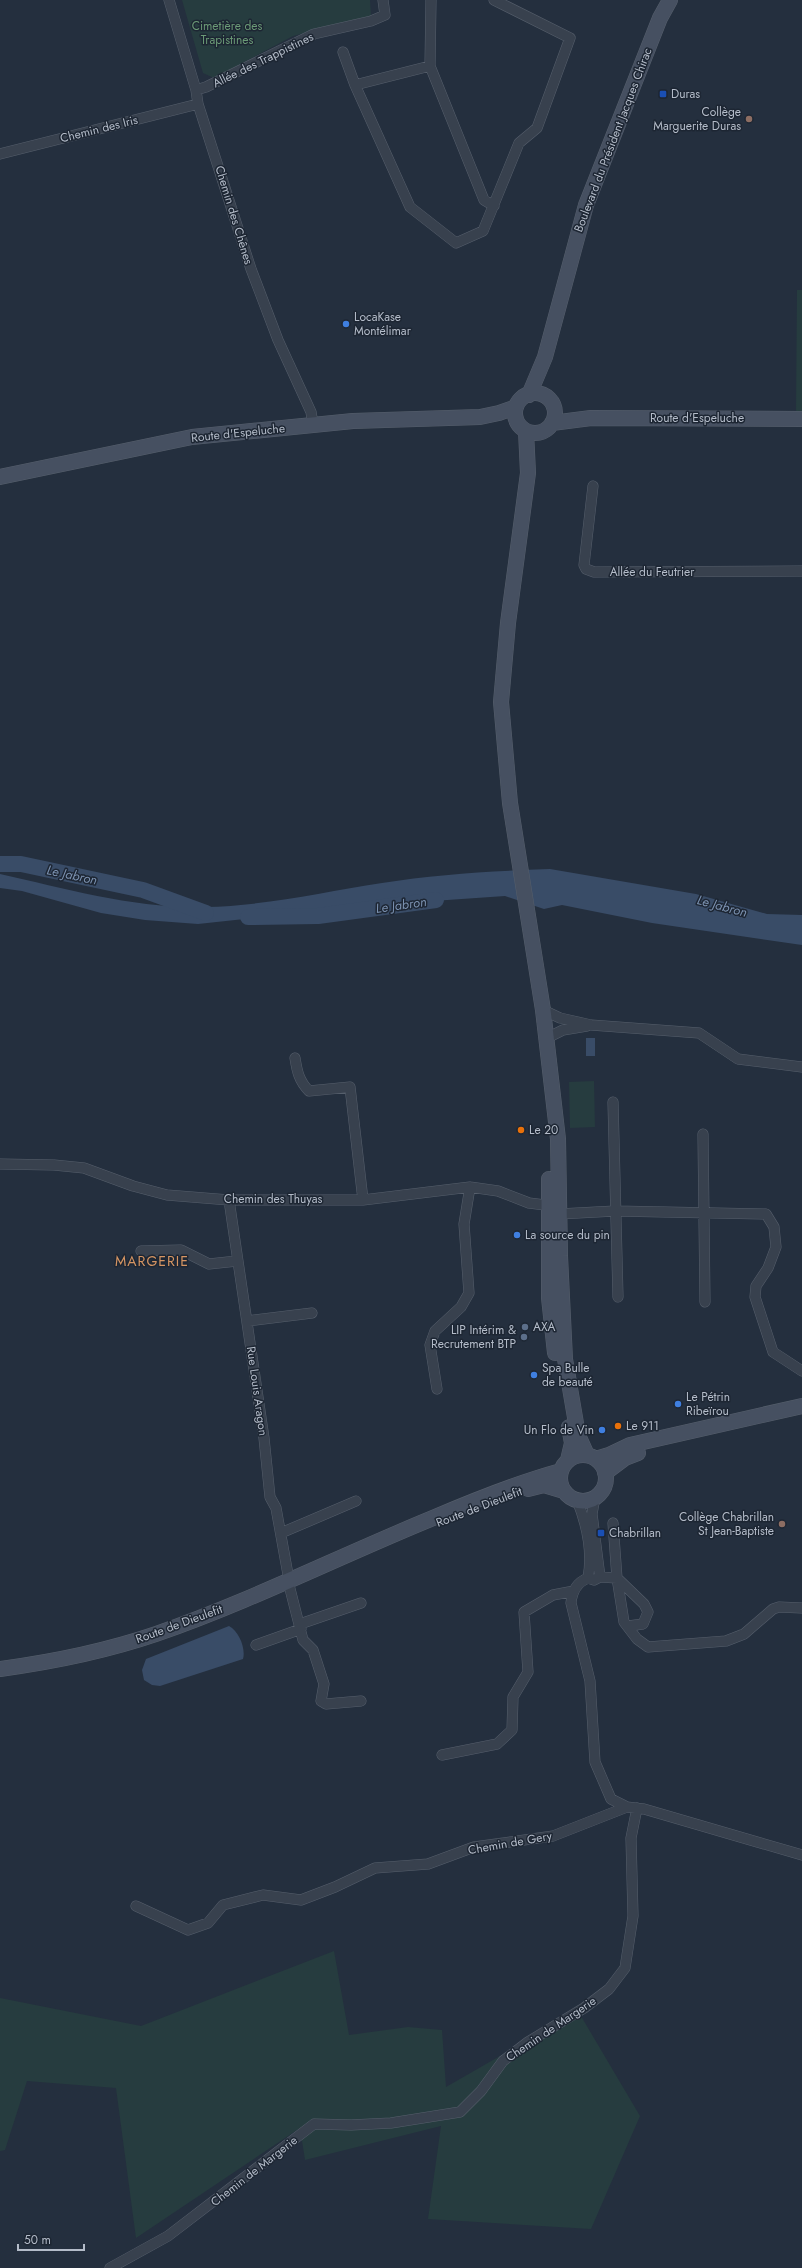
<svg xmlns="http://www.w3.org/2000/svg" width="802" height="2268" font-family="Jost,sans-serif">
  <style>
    .green { fill: #263c3f }
    .water { fill: #394c67 }
    .lines { fill: none; stroke-linecap: round; stroke-linejoin: round }
    .river { stroke: #394c67; stroke-width: 16 }
    .street-casing { stroke: #565f6c; stroke-width: 11 }
    .secondary-casing { stroke: #565f6c; stroke-width: 16 }
    .street { stroke: #38414e; stroke-width: 10 }
    .secondary { stroke: #465061; stroke-width: 15 }
    .transit-dot { fill: #1a4fb4; stroke: #1d2633; stroke-width: 1.5 }
    .education-dot { fill: #8d6e63; stroke: #1d2633; stroke-width: 1.5 }
    .shop-dot { fill: #3f7fe0; stroke: #1d2633; stroke-width: 1.5 }
    .food-dot { fill: #e8710a; stroke: #1d2633; stroke-width: 1.5 }
    .service-dot { fill: #5c6f8a; stroke: #1d2633; stroke-width: 1.5 }
    .labels { text-anchor: middle; dominant-baseline: central; stroke-width: 3; stroke-linejoin: round; paint-order: stroke }
    .park-label { font-size: 12px; fill: #6b9a76; stroke: #1d2633 }
    .street-label { font-size: 12px; fill: #b4bcc9; stroke: #1d2633 }
    .poi-label { font-size: 12px; fill: #b4bcc9; stroke: #1d2633; text-anchor: start }
    .water-label { font-size: 13px; font-style: italic; fill: #7c92b1; stroke: #1d2633 }
    .quarter-label { font-size: 14px; letter-spacing: 1px; fill: #d59563; stroke: #1d2633 }
  </style>
  <rect width="100%" height="100%" fill="#242f3e"/>
  <path class="green" d="M182 0H370L371 16 293 36 214 78 203 73Z
    M797 290H802V411H796Z
    M594 1081 595 1127 570 1128 569 1082Z
    M334 1951 349 2035 408 2027 442 2030 446 2087 578 2011 640 2116 591 2229 428 2219 441 2126 305 2160 300 2128 136 2238 116 2088 27 2081 5 2150 0 2151V1998L141 2026Z"/>
  <path class="water" d="M550 869 696 894 767 914 802 915V945L652 923 562 905 544 909 505 896 375 905 198 924 145 920 101 913 22 891 0 888V874C67 889 137 909 205 907 265 906 323 892 382 883 437 874 494 871 550 869Z
    M586 1038H595V1056H586Z
    M229 1626C239 1631 246 1649 243 1659L160 1686 152 1685 144 1680 142 1670 146 1659Z"/>
  <g class="lines">
    <path class="river" d="M0 864H21L143 890 206 913
      M248 917 318 916 436 900"/>
    <g class="street-casing">
      <path id="street" d="M169 0 196 90 198 104 251 269 278 340 311 412 313 424
        M431 0 430 66 484 200 494 206
        M343 52 355 85
        M430 66 355 85 410 207 456 243 483 231 519 143 537 128 570 38 494 0
        M196 90 206 87 314 34 371 21 385 15 383 0
        M0 154 198 104
        M593 486 584 565 586 569 594 572 802 571
        M543 1010 560 1018 591 1025 699 1033 738 1059 802 1067
        M547 1038 563 1030 587 1026
        M295 1058C297 1071 299 1081 309 1091L350 1087 363 1200
        M613 1102 618 1297
        M703 1134 705 1302
        M0 1164 54 1165 84 1168 133 1186 167 1195 229 1200H363L470 1187 498 1191 529 1203 553 1206
        M229 1200 264 1438 270 1497 276 1508 289 1580
        M559 1214 615 1211 766 1214 774 1227 776 1247 768 1268 756 1286 755 1297 773 1352 802 1371
        M141 1251 181 1250 209 1264 237 1261
        M247 1321 312 1313
        M437 1389 430 1345 435 1331 461 1307 469 1293 464 1224 470 1187
        M595 1497 592 1514 600 1577
        M577 1500C587 1525 593 1551 588 1578
        M613 1523 617 1578 644 1604 648 1612 643 1624 628 1626
        M281 1533 356 1501
        M600 1577 594 1580 588 1578C578 1582 572 1591 571 1603L590 1681 595 1762 611 1799 627 1807
        M600 1577 617 1578 624 1622 637 1639 648 1647 726 1641 744 1634 773 1609 779 1607 802 1608
        M288 1581 303 1640 313 1650 324 1684 321 1701 326 1704 361 1701
        M300 1624 361 1603
        M256 1645 301 1629
        M442 1755 497 1744 512 1730 513 1697 528 1672 524 1612 553 1595 574 1591
        M136 1906 188 1930 208 1923 223 1905 263 1895 301 1900 335 1887 375 1868 428 1864 474 1847 553 1836 627 1807 644 1809 802 1855
        M110 2268 168 2236 314 2124 351 2125 391 2123 460 2112 481 2091 503 2061 528 2042 584 2008 609 1989 625 1968 633 1916 631 1838 637 1808"/>
    </g>
    <g class="secondary-casing">
      <path id="secondary" d="M515 413a20 20 0 1 1 40 0a20 20 0 1 1-40 0Z
        M529 395 545 357 586 205 660 18 670 0
        M552 423 591 418 802 419
        M526 431 528 473 508 623 501 702 510 803 543 1010 558 1139 560 1256 565 1359 578 1435 587 1455
        M0 477 192 437 353 421 480 417 499 413 516 407
        M549 1179V1298L555 1353
        M560 1478a23 23 0 1 1 46 0a23 23 0 1 1-46 0Z
        M596 1459 609 1455 630 1445 802 1406
        M568 1460 572 1443 569 1427
        M605 1473 625 1458 638 1453
        M528 1489 544 1485 564 1491
        M0 1669C52 1662 106 1651 156 1634 251 1601 340 1556 433 1518 475 1500 517 1483 561 1471"/>
    </g>
    <use href="#street" class="street"/>
    <use href="#secondary" class="secondary"/>
  </g>
  <g class="transit-dot">
    <rect x="659" y="90" width="8" height="8" rx="2"/>
    <rect x="597" y="1529" width="8" height="8" rx="2"/>
  </g>
  <g class="education-dot">
    <circle cx="749" cy="119" r="4"/>
    <circle cx="782" cy="1524" r="4"/>
  </g>
  <g class="shop-dot">
    <circle cx="346" cy="324" r="4"/>
    <circle cx="517" cy="1235" r="4"/>
    <circle cx="534" cy="1375" r="4"/>
    <circle cx="678" cy="1404" r="4"/>
    <circle cx="602" cy="1430" r="4"/>
  </g>
  <g class="food-dot">
    <circle cx="521" cy="1130" r="4"/>
    <circle cx="618" cy="1426" r="4"/>
  </g>
  <g class="service-dot">
    <circle cx="525" cy="1327" r="4"/>
    <circle cx="524" cy="1337" r="4"/>
  </g>
  <g class="labels">
    <g class="park-label">
      <text x="227" y="26">Cimetière des<tspan x="227" dy="14">Trapistines</tspan></text>
    </g>
    <g class="street-label">
      <text transform="translate(263 60) rotate(-26)">Allée des Trappistines</text>
      <text transform="translate(99 129) rotate(-14)">Chemin des Iris</text>
      <text transform="translate(613 140) rotate(-69)">Boulevard du Président Jacques Chirac</text>
      <text transform="translate(234 215) rotate(73)">Chemin des Chênes</text>
      <text x="697" y="418">Route d'Espeluche</text>
      <text transform="translate(238 433) rotate(-6)">Route d'Espeluche</text>
      <text x="652" y="572">Allée du Feutrier</text>
      <text x="273" y="1199">Chemin des Thuyas</text>
      <text transform="translate(257 1391) rotate(82)">Rue Louis Aragon</text>
      <text transform="translate(479 1507) rotate(-21)">Route de Dieulefit</text>
      <text transform="translate(179 1624) rotate(-20)">Route de Dieulefit</text>
      <text transform="translate(510 1843) rotate(-10)">Chemin de Gery</text>
      <text transform="translate(551 2029) rotate(-34)">Chemin de Margerie</text>
      <text transform="translate(254 2171) rotate(-38)">Chemin de Margerie</text>
    </g>
    <g class="poi-label">
      <text x="671" y="94">Duras</text>
      <text x="741" y="112" text-anchor="end">Collège<tspan x="741" dy="14">Marguerite Duras</tspan></text>
      <text x="354" y="317">LocaKase<tspan x="354" dy="14">Montélimar</tspan></text>
      <text x="529" y="1130">Le 20</text>
      <text x="525" y="1235">La source du pin</text>
      <text x="533" y="1327">AXA</text>
      <text x="516" y="1330" text-anchor="end">LIP Intérim &amp;<tspan x="516" dy="14">Recrutement BTP</tspan></text>
      <text x="542" y="1368">Spa Bulle<tspan x="542" dy="14">de beauté</tspan></text>
      <text x="686" y="1397">Le Pétrin<tspan x="686" dy="14">Ribeïrou</tspan></text>
      <text x="626" y="1426">Le 911</text>
      <text x="594" y="1430" text-anchor="end">Un Flo de Vin</text>
      <text x="774" y="1517" text-anchor="end">Collège Chabrillan<tspan x="774" dy="14">St Jean-Baptiste</tspan></text>
      <text x="609" y="1533">Chabrillan</text>
    </g>
    <g class="water-label">
      <text transform="translate(72 875) rotate(12)">Le Jabron</text>
      <text transform="translate(401 905) rotate(-8)">Le Jabron</text>
      <text transform="translate(722 906) rotate(15)">Le Jabron</text>
    </g>
    <g class="quarter-label">
      <text x="152" y="1261">MARGERIE</text>
    </g>
  </g>
  <path d="M18 2244v6h66v-6" fill="none" stroke="#b4bcc9" stroke-width="2"/>
  <text x="24" y="2244" font-size="12" fill="#b4bcc9" stroke="#1d2633" stroke-width="3" paint-order="stroke">50 m</text>
</svg>
